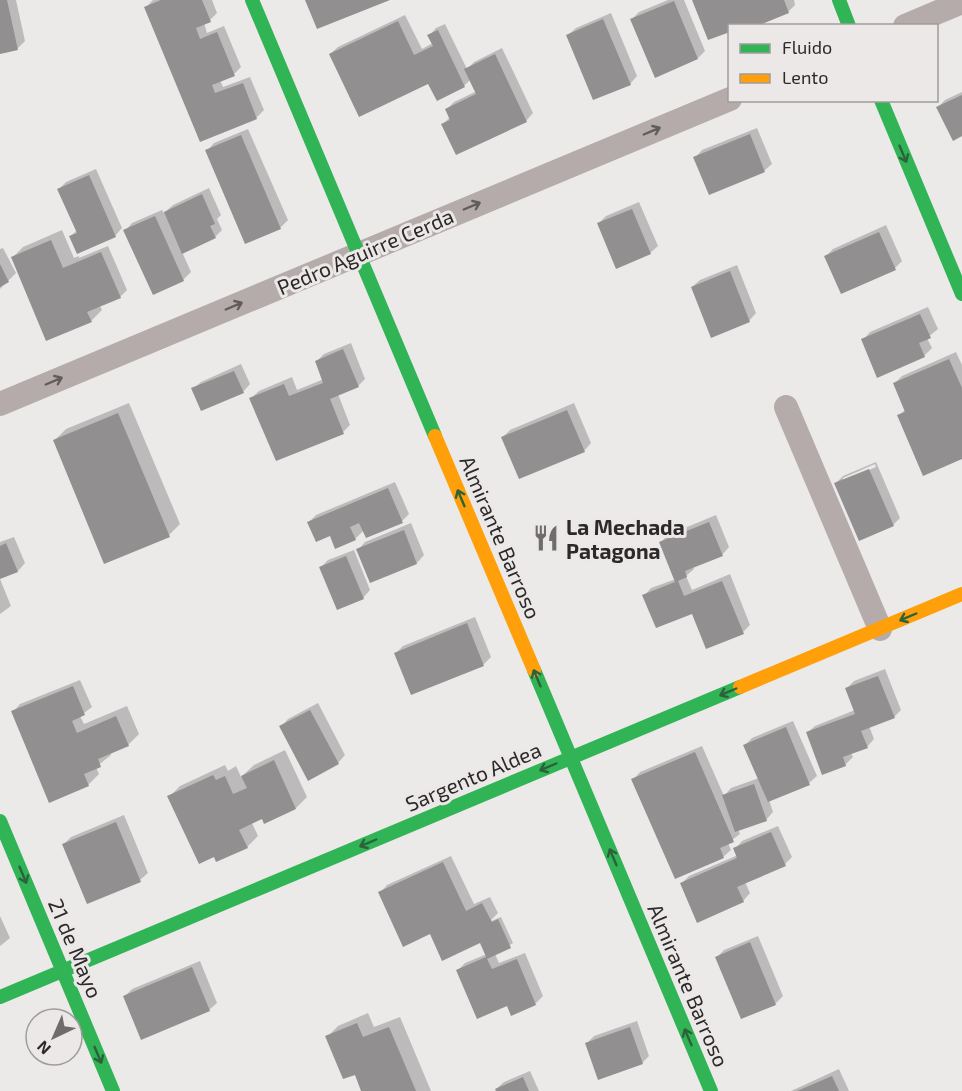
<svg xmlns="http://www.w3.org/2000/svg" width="962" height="1091" font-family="'Exo 2',sans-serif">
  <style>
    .shadow { fill: #0003; fill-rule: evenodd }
    .building { fill: #918f8f }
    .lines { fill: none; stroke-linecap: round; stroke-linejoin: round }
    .street { stroke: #b4abaa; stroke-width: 24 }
    .fast { stroke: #30b455; stroke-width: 14 }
    .slow { stroke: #ff9f0a; stroke-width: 14 }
    .oneway { stroke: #625d5d }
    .oneway2 { stroke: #2d613b }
    .labels { text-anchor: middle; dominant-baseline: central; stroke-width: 6; stroke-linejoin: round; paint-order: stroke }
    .street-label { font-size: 21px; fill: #2b2929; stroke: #ede8e8 }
    .poi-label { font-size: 21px; font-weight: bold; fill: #2b2929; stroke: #ede8e8; text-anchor: start }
  </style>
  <rect width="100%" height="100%" fill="#ece9e9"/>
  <path class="shadow" d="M0 0H16L25 41 18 48 0 52Z
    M153 0H212L217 13 210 20 204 23 207 33 224 26 241 67 234 74 220 80 223 87 250 77 264 110 256 118 201 140 146 7Z
    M668 0H684L705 51 698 58 632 19 639 12Z
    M694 0H794L795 5 788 12Z
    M611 13 637 76 630 84 568 35 576 28Z
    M405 15 422 49 433 43 429 36 436 28 445 24 467 69 474 62 502 48 533 113 526 121 443 124 450 117 447 109 454 102 477 91 471 79 464 86 429 82 330 54 338 47Z
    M962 92V135L938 107 945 100Z
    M757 128 772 164 764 171 695 158 702 150Z
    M248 129 288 220 280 228 207 151 214 143Z
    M96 169 122 228 115 236H71L77 230 59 189 66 182Z
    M209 188 221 215 217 219 222 230 215 237 182 252 191 272 183 280 153 293 125 231 132 223 162 210 164 213 173 205Z
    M639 202 658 246 650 253 598 224 606 216Z
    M886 225 902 261 895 268 826 256 833 249Z
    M62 230 74 258 79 256V258L108 246 127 290 120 297 100 306 102 310 91 321 12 258 23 247Z
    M3 248 16 273 0 289V249Z
    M737 265 756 313 749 321 692 287 700 280Z
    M928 307 938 329 927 338 932 348 924 356 878 376 863 340 870 332Z
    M351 343 365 379 358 386 338 394 350 425 343 432 251 398 259 391 292 377 297 390 324 379 316 362 324 354Z
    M956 352 962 365V457L898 416 906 409 894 384 902 376Z
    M241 364 250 384 243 392 193 389 201 382Z
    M129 403 180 524 169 535 55 440 66 429Z
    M574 403 591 443 584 451 503 437 510 430Z
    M876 462 900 518 893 525 836 483 843 476ZM875 464 876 467 843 481V478Z
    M395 482 409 514 402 521 364 530 355 539 330 534 309 522 316 515Z
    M716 515 729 547 722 555 693 566 694 569 686 576 692 590 730 574 750 625 743 632 644 596 651 588 676 579 661 542 668 535Z
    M411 523 424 555 417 563 371 582 358 550 365 542Z
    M14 537 25 563 18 571 0 577V542Z
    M354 550 370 590 363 598 321 567 328 560Z
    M0 579 11 606 0 614Z
    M475 617 491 657 484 664 412 693 396 653 403 646Z
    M885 669 901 710 894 717 869 726 874 739 867 747 851 753 853 757 845 765 807 733 815 726 855 710 846 689 854 681Z
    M80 680 92 707 80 716 84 724 127 706 139 734 128 745 110 752 111 755 96 767 99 774 88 785 13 712 20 704Z
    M318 703 345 755 338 763 281 727 288 719Z
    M793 721 817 776 809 783 769 800 773 812 766 820 738 829 740 834 728 843 731 850 723 857 633 780 640 772 702 746 724 796 731 788 759 778 745 745 752 738Z
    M285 750 307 797 296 808 265 822 262 817 252 823 258 836 247 847 169 797 180 786 225 765 228 771 236 766 241 777 254 765Z
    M124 815 148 873 140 880 88 902 64 844 71 837Z
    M778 826 792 857 785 864 745 882 750 893 743 901 682 883 689 876 738 855 735 849 742 841Z
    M451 856 474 904 490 897 498 913 489 922 501 917 513 943 495 954 499 963 525 953 543 996 535 1004 511 1014 507 1004 458 970 465 963 487 954 480 941 431 932 380 893 387 885Z
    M0 916 10 938 0 946Z
    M758 936 783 996 775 1004 717 957 724 950Z
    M200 961 217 1003 209 1010 125 996 132 989Z
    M368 1013 374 1027 400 1017 431 1091H363L355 1073 327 1037 338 1026Z
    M637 1021 649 1056 642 1063 587 1043 594 1036Z
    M839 1069 849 1091H791Z
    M530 1071 539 1091H497L496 1089 504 1082Z"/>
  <path class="building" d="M0 0H7L18 50 0 54Z
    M161 0H202L211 22 196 28 200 39 217 32 235 76 212 85 215 93 243 83 257 119 200 142 144 7Z
    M305 0H390L317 29Z
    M692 0H784L789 13 757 26H730V32L708 40Z
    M674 1 698 59 655 78 630 19Z
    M603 19 631 85 593 100 566 35Z
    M398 21 414 55 433 46 427 35 438 30 465 87 437 101 428 84 359 117 329 54Z
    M495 54 527 122 456 155 441 124 450 120 445 109 476 94 464 69Z
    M962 95V136L953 141 936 107Z
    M750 134 765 172 709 195 693 157Z
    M241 135 281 229 245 244 205 150Z
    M89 175 116 237 77 254 69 236 77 233 57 189Z
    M202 194 215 224 210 226 216 238 182 254 164 212Z
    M632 209 651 254 616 269 597 223Z
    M155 216 184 281 153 295 123 230Z
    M879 232 896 270 841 294 824 256Z
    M51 240 63 268 101 252 121 298 87 312 92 322 46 341 11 257Z
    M0 264 9 282 0 287Z
    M730 271 750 322 711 338 691 287Z
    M920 314 931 338 919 343 925 357 877 378 861 339Z
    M343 349 359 387 330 399 344 434 276 461 249 398 284 384 289 396 323 383 315 361Z
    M949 359 962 388V459L923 476 897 415 905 412 893 383Z
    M234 371 244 393 201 411 191 388Z
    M567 410 585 452 519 479 501 437Z
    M118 413 170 537 104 564 53 440Z
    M869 469 894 526 859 541 834 483Z
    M388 488 403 523 366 538 359 523 350 527 356 540 335 549 330 536 316 542 307 522Z
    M709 522 723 556 685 571 687 577 678 581 684 596 722 581 744 634 706 649 692 614 656 628 642 595 675 582 659 542Z
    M404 530 417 564 370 583 356 549Z
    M6 543 18 572 0 579V546Z
    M346 556 364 599 337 610 319 567Z
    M467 623 484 666 411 695 394 653Z
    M878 676 895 718 861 731 868 748 843 757 846 766 822 775 806 732 855 714 845 688Z
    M73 686 85 715 72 721 77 733 116 716 129 746 98 759 101 767 84 774 89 786 49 803 11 711Z
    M310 710 339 764 308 781 279 726Z
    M786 727 810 785 768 802 743 745Z
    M695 752 734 842 720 848 724 858 675 879 631 779Z
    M274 760 296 809 264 824 262 819 239 830 248 848 216 862 214 857 199 864 167 796 213 775 216 780 225 776 233 794 247 788 241 776Z
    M754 784 767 821 735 832 722 795Z
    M116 822 141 882 87 904 62 844Z
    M771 832 786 866 737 887 744 902 697 923 680 883 737 858 733 848Z
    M443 862 466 911 482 903 492 922 498 919 511 948 487 959 480 943 442 961 430 934 403 947 378 892Z
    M750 942 776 1005 741 1019 715 957Z
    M486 957 492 969 517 959 536 1005 511 1016 507 1006 477 1019 456 970Z
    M192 967 210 1011 141 1040 123 996Z
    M357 1023 363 1037 389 1027 416 1091H361L355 1075 343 1079 325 1036Z
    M630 1027 643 1064 598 1080 585 1043Z
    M832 1076 839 1091H797Z
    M523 1077 529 1091H496L495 1089Z"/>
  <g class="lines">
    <path class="street" d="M905 26 962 2
      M0 404 730 99
      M786 407 880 629"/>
    <path class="fast" d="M252 0 435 436
      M839 0 849 26
      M881 100 962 294
      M534 670 711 1091
      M0 821 113 1091
      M0 997 740 687"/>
    <path class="slow" d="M435 436 534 670
      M740 687 962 594"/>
  </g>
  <defs><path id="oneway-shaft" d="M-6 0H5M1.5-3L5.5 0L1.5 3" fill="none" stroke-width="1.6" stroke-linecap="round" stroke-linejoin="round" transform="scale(1.5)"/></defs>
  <g class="oneway">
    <use href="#oneway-shaft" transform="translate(652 131) rotate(-23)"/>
    <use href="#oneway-shaft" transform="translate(472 206) rotate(-23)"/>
    <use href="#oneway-shaft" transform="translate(234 306) rotate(-23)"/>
    <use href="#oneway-shaft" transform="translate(54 381) rotate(-23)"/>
  </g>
  <g class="oneway2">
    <use href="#oneway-shaft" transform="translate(903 154) rotate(67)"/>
    <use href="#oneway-shaft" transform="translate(461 498) rotate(-113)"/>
    <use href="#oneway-shaft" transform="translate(908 617) rotate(157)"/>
    <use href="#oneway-shaft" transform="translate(537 678) rotate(-113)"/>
    <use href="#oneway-shaft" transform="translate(728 692) rotate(157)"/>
    <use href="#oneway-shaft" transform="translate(548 767) rotate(157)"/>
    <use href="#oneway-shaft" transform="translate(368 843) rotate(157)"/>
    <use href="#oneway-shaft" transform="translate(613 857) rotate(-113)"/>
    <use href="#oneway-shaft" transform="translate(23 875) rotate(67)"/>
    <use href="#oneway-shaft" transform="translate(688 1037) rotate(-113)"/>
    <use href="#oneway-shaft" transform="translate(98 1055) rotate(67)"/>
  </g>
  <defs>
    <g id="restaurant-bare" transform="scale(2.07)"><path d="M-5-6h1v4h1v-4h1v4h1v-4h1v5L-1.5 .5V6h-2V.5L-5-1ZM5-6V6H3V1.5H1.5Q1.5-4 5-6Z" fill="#6f6c6c" stroke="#ede8e8" stroke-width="2.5" paint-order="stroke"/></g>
  </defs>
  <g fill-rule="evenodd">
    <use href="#restaurant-bare" x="546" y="538"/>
  </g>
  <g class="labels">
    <g class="street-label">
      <text transform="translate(365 251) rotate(-23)">Pedro Aguirre Cerda</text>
      <text transform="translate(501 537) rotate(67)">Almirante Barroso</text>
      <text transform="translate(473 776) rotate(-23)">Sargento Aldea</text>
      <text transform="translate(76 948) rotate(67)">21 de Mayo</text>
      <text transform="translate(689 985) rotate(67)">Almirante Barroso</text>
    </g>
    <g class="poi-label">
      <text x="566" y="526">La Mechada<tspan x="566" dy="24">Patagona</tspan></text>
    </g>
  </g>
  <rect x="728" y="24" width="210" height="78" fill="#ede8e8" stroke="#9f9c9c" stroke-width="1.5"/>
  <rect x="740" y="44" width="30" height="9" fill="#30b455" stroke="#9f9c9c" stroke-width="1.5"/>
  <text x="782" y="54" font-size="18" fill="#2b2929">Fluido</text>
  <rect x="740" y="74" width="30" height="9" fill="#ff9f0a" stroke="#9f9c9c" stroke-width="1.5"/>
  <text x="782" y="84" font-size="18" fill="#2b2929">Lento</text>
  <g transform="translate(54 1037) rotate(224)"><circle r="28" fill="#ede8e8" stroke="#9f9c9c" stroke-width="1.5"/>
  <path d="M0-4.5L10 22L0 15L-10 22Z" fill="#6f6c6c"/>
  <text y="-9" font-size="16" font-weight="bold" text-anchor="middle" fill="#2b2929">N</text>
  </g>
</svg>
